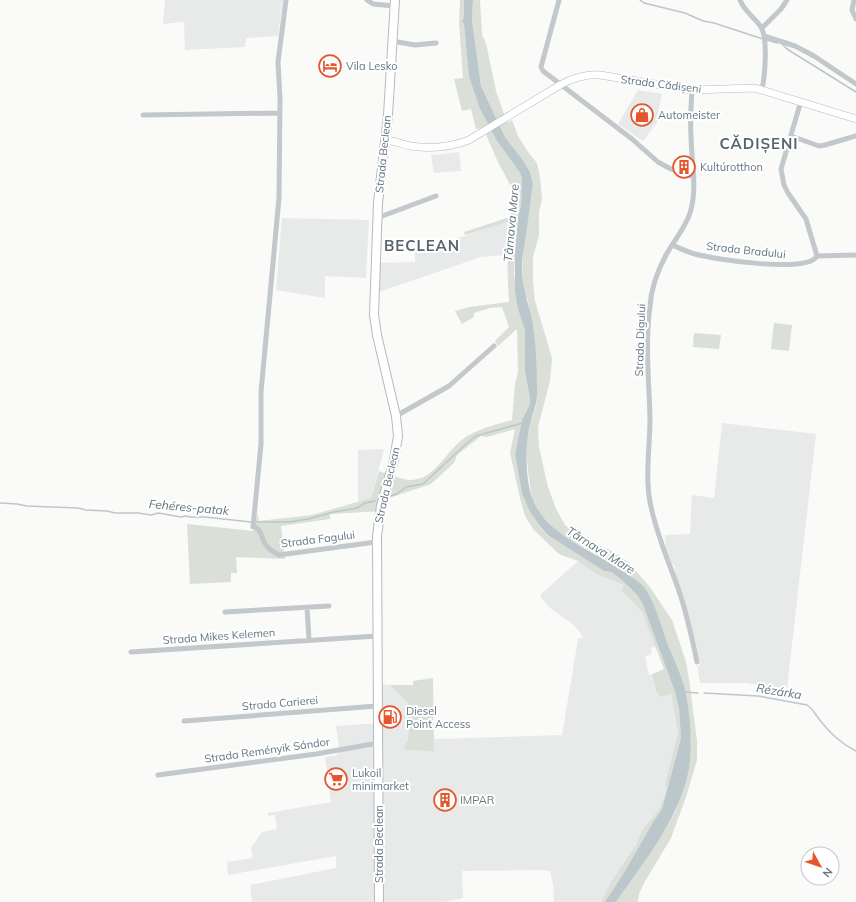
<svg xmlns="http://www.w3.org/2000/svg" width="856" height="902" font-family="Mulish,sans-serif">
  <style>
    .built { fill: #e8e9e9 }
    .green { fill: #dadfd7 }
    .water { fill: #bbc7cb }
    .lines { fill: none; stroke-linecap: round; stroke-linejoin: round }
    .stream { stroke: #bbc7cb; stroke-width: 1.5 }
    .secondary-casing { stroke: #b3babf; stroke-width: 8 }
    .primary-casing { stroke: #b5babe; stroke-width: 10 }
    .minor { stroke: #c3c8cc; stroke-width: 5 }
    .secondary { stroke: #fff; stroke-width: 7 }
    .primary { stroke: #fff; stroke-width: 8 }
    .labels { text-anchor: middle; dominant-baseline: central; stroke-width: 4; stroke-linejoin: round; paint-order: stroke }
    .poi-label { font-size: 11px; fill: #657683; stroke: #fff; text-anchor: start }
    .street-label { font-size: 11px; fill: #657683; stroke: #fff }
    .water-label { font-size: 12px; font-style: italic; fill: #60757c; stroke: #fff }
    .district-label { font-size: 15px; font-weight: bold; letter-spacing: 1px; fill: #57646e; stroke: #fff }
  </style>
  <rect width="100%" height="100%" fill="#fafaf8"/>
  <path class="built" d="M165 0H283L278 36 246 38 245 47 185 50 184 22 163 24Z
    M638 90 662 94 658 113 662 116 643 141 618 124Z
    M459 152 461 171 434 173 431 155Z
    M282 218 369 220 366 278 325 276V298L276 290Z
    M511 220 507 245V255L481 257 379 292 380 263 415 262V251L424 250Z
    M722 423 816 434 787 689 746 683H700L697 666H700V661L698 660 673 574 675 572 674 566 671 563 666 549 665 535 690 534 692 495 714 498Z
    M384 449 371 498 358 503V450Z
    M578 561 596 574 624 585 621 590 642 612 656 647 651 648 652 653 645 657 649 675 652 674 657 695 661 697 671 694 678 732 665 784 667 789 658 811 642 830 637 843 611 882 601 902H554L553 885 550 871 539 870 462 871 463 898 444 902H252L250 885 336 868V856L228 875 227 862 253 858 251 848 262 832 277 829 275 815 268 816V813L331 802 325 757 337 755 339 746 336 726 380 723 379 684 389 685 407 702 409 712 408 740 403 748 434 751V739L562 735 578 639 583 637 575 626 550 608 541 598V594Z"/>
  <path class="green" d="M460 0H464V14L462 19 464 24 469 77 480 109 497 141 513 163 520 173 522 179 521 206 518 217 515 252 514 273 518 309 525 331V372L530 399 529 406 522 420 515 454 522 494 530 512 540 526 549 536 604 571 611 572 622 580 638 596 643 605 675 692 679 709 681 738 662 809 653 822 625 871 605 902H601L611 882 637 843 642 830 658 811 667 789 665 784 678 732 671 694 661 697 657 694 652 674 664 669 642 612 621 590 624 585 596 574 578 561 559 554 533 529 525 516 520 498 510 453 515 429 487 437 481 436 457 455 454 463 431 484 386 499 383 511 330 514V519L281 526 285 559 236 557 237 573H231V582L190 584 187 524 253 531 258 514 259 521 312 515 371 498 379 471C385 473 407 481 411 480 436 479 445 452 463 439 477 429 496 425 512 420L515 384 518 372 517 329 498 346 495 341 509 327 502 307 490 308 474 313V317L462 324 455 311 469 307 509 302C507 273 507 250 511 221L465 235 464 232 510 217 516 196 497 160 483 128 476 129 471 109 462 111 454 79 463 78 459 23Z
    M473 0H480L482 35 486 43 496 91 507 123 512 120 518 136 528 152 537 163 540 177 542 199 539 212V235L533 257V282L535 301 552 358 550 381 538 427 539 447 548 487 556 509 565 525 579 537 610 550 628 562 649 586 672 620 686 662 690 686 697 741V760L686 797 671 838 644 883 639 894 638 902H616L663 833 675 812 682 793 690 761 691 741 687 698 679 674 650 598 629 575 605 559 568 539 557 531 540 514 532 499 528 472 526 445 530 423 536 407 537 395 528 300C514 281 530 209 533 184L530 172 522 159 505 137 481 86 472 20Z
    M774 323 792 325 789 351 771 349Z
    M694 333 721 335 719 349 693 347Z
    M433 678 434 751 406 750 403 748 408 740 409 712 407 702 389 685H413V681Z"/>
  <path class="water" d="M464 0H473L472 20 481 86 505 137 522 159 530 172 533 184C530 203 528 222 525 241 524 249 522 257 522 265 521 284 528 301 532 320 536 344 537 368 537 393 537 406 533 412 530 424 525 443 525 481 533 500 548 538 599 552 630 576 634 579 639 582 643 586 654 599 662 628 668 645 675 662 684 681 687 699 690 718 692 740 690 760 685 812 645 860 616 902H605L625 871 653 822 662 809 681 738 679 709 675 692 643 605 638 596 622 580 611 572 604 571 549 536 540 526 530 512 522 494 515 454 522 420 529 406 530 399 525 372V331L518 309 515 291V252L518 217 521 206 522 179 520 173 513 163 497 141 480 109 469 77 464 24 462 22 464 14Z"/>
  <g class="lines">
    <path class="stream" d="M640 0 644 3 685 13 703 21 714 23 763 39
      M767 40 777 43
      M782 44 787 49 856 92
      M387 497 397 494 406 487 423 484 466 444 476 436 523 423
      M0 503 17 504 27 506 78 508 86 510 107 511 115 513H138L151 515 158 513 181 517 186 516 191 517H205L251 522
      M255 522H289L308 519 334 512 357 508 365 503 375 501
      M684 692 698 693
      M704 693 758 696 807 705C813 709 815 714 819 719 830 733 840 743 856 751"/>
    <g class="secondary-casing">
      <path id="secondary" d="M386 140C394 141 402 144 410 146 430 149 451 147 469 140L560 85C573 78 585 74 600 75L692 90 755 88 856 119"/>
    </g>
    <g class="primary-casing">
      <path id="primary" d="M379 902 377 536 381 506 394 460 398 436 396 416 377 335 374 315 378 203 388 115 395 0"/>
    </g>
    <path class="minor" d="M286 0 278 62 280 99 279 198 261 392V444L253 527C261 528 261 536 264 542 267 548 273 552 279 555L376 542
      M367 0 373 4 394 6
      M559 0 541 67 543 71 632 139 658 162 671 169 694 177
      M740 0C744 11 755 18 761 27 768 38 765 76 762 89
      M854 0 852 10 856 19
      M762 28 781 9 787 0
      M764 36 795 46 814 56 856 84
      M392 41 415 45 436 43
      M692 90C691 105 690 120 691 135 691 161 698 187 690 213 685 228 674 241 666 255 658 270 651 289 650 306 645 343 649 381 650 418 650 446 645 474 650 502 656 534 669 562 679 591 687 614 692 638 697 662
      M143 115 280 113
      M791 136 819 146 825 145 856 136
      M377 218 436 196
      M672 245C680 248 687 252 695 254 713 259 809 274 817 256L806 219 788 193 784 185 781 169 801 101
      M817 256 856 255
      M396 416 449 386 494 346
      M307 607 309 640
      M225 612 329 606
      M131 652 377 636
      M184 721 377 706
      M158 775 316 754 378 743"/>
    <use href="#secondary" class="secondary"/>
    <use href="#primary" class="primary"/>
  </g>
  <defs>
    <g id="hotel-ring" transform="scale(1.15)"><circle r="9.5" fill="#fff" stroke="#e4572e" stroke-width="1.5"/><path d="M-6-4.5h1.5V1H6V5H4.5V3h-9V5H-6ZM-4 0a1.8 1.8 0 1 1 3.6 0ZM.5 0V-2.5h3Q6-2.5 6 0Z" fill="#e4572e"/></g>
    <g id="shop-ring" transform="scale(1.15)"><circle r="9.5" fill="#fff" stroke="#e4572e" stroke-width="1.5"/><path d="M-5-2.5h2.3a2.7 3.5 0 0 1 5.4 0H5L5.5 6h-11ZM-1.5-2.5h3a1.5 2.3 0 0 0-3 0Z" fill="#e4572e"/></g>
    <g id="building-ring" transform="scale(1.15)"><circle r="9.5" fill="#fff" stroke="#e4572e" stroke-width="1.5"/><path d="M-4-6H4V6H1V3H-1V6H-4ZM-2.5-4.3h1.7v1.8h-1.7ZM.8-4.3h1.7v1.8H.8ZM-2.5-1h1.7V.8h-1.7ZM.8-1h1.7V.8H.8Z" fill="#e4572e"/></g>
    <g id="fuel-ring" transform="scale(1.15)"><circle r="9.5" fill="#fff" stroke="#e4572e" stroke-width="1.5"/><path d="M-5.5-6h7V0h2V4h1.3V-2.5L3-4.5l.8-.8L6-3V5H2.5V1h-1V6h-7ZM-4.2-4.7v3.2H.2V-4.7Z" fill="#e4572e"/></g>
    <g id="supermarket-ring" transform="scale(1.15)"><circle r="9.5" fill="#fff" stroke="#e4572e" stroke-width="1.5"/><path d="M-6-5.5h2.5l.6 2H6L4.5 2H-2.5L-4.4-4H-6ZM-1.5 3.2a1.3 1.3 0 1 0 .1 0ZM3 3.2a1.3 1.3 0 1 0 .1 0Z" fill="#e4572e"/></g>
  </defs>
  <g fill-rule="evenodd">
    <use href="#hotel-ring" x="330" y="66"/>
    <use href="#shop-ring" x="642" y="115"/>
    <use href="#building-ring" x="684" y="167"/>
    <use href="#fuel-ring" x="390" y="717"/>
    <use href="#supermarket-ring" x="336" y="779"/>
    <use href="#building-ring" x="445" y="800"/>
  </g>
  <g class="labels">
    <g class="poi-label">
      <text x="346" y="66">Vila Lesko</text>
      <text x="658" y="115">Automeister</text>
      <text x="700" y="167">Kultúrotthon</text>
      <text x="406" y="711">Diesel<tspan x="406" dy="13">Point Access</tspan></text>
      <text x="352" y="773">Lukoil<tspan x="352" dy="13">minimarket</tspan></text>
      <text x="460" y="800">IMPAR</text>
    </g>
    <g class="street-label">
      <text transform="translate(661 84) rotate(7)">Strada Cădișeni</text>
      <text transform="translate(383 154) rotate(-84)">Strada Beclean</text>
      <text transform="translate(746 250) rotate(6)">Strada Bradului</text>
      <text transform="translate(640 340) rotate(-88)">Strada Digului</text>
      <text transform="translate(387 485) rotate(-77)">Strada Beclean</text>
      <text transform="translate(318 539) rotate(-7)">Strada Fagului</text>
      <text transform="translate(219 636) rotate(-4)">Strada Mikes Kelemen</text>
      <text transform="translate(280 703) rotate(-5)">Strada Carierei</text>
      <text transform="translate(267 750) rotate(-8)">Strada Reményik Sándor</text>
      <text transform="translate(379 844) rotate(-90)">Strada Beclean</text>
    </g>
    <g class="water-label">
      <text transform="translate(511 223) rotate(-85)">Târnava Mare</text>
      <text transform="translate(189 507) rotate(5)">Fehéres-patak</text>
      <text transform="translate(601 550) rotate(32)">Târnava Mare</text>
      <text transform="translate(779 691) rotate(9)">Rézárka</text>
    </g>
    <g class="district-label">
      <text x="759" y="143">CĂDIȘENI</text>
      <text x="422" y="245">BECLEAN</text>
    </g>
  </g>
  <g transform="translate(820 866) rotate(130)"><circle r="19" fill="#ffffff" stroke="#c1c8cd"/>
  <path d="M0-3L7 15L0 10L-7 15Z" fill="#e4572e"/>
  <text y="-6" font-size="11" font-weight="bold" text-anchor="middle" fill="#657683">N</text>
  </g>
</svg>
